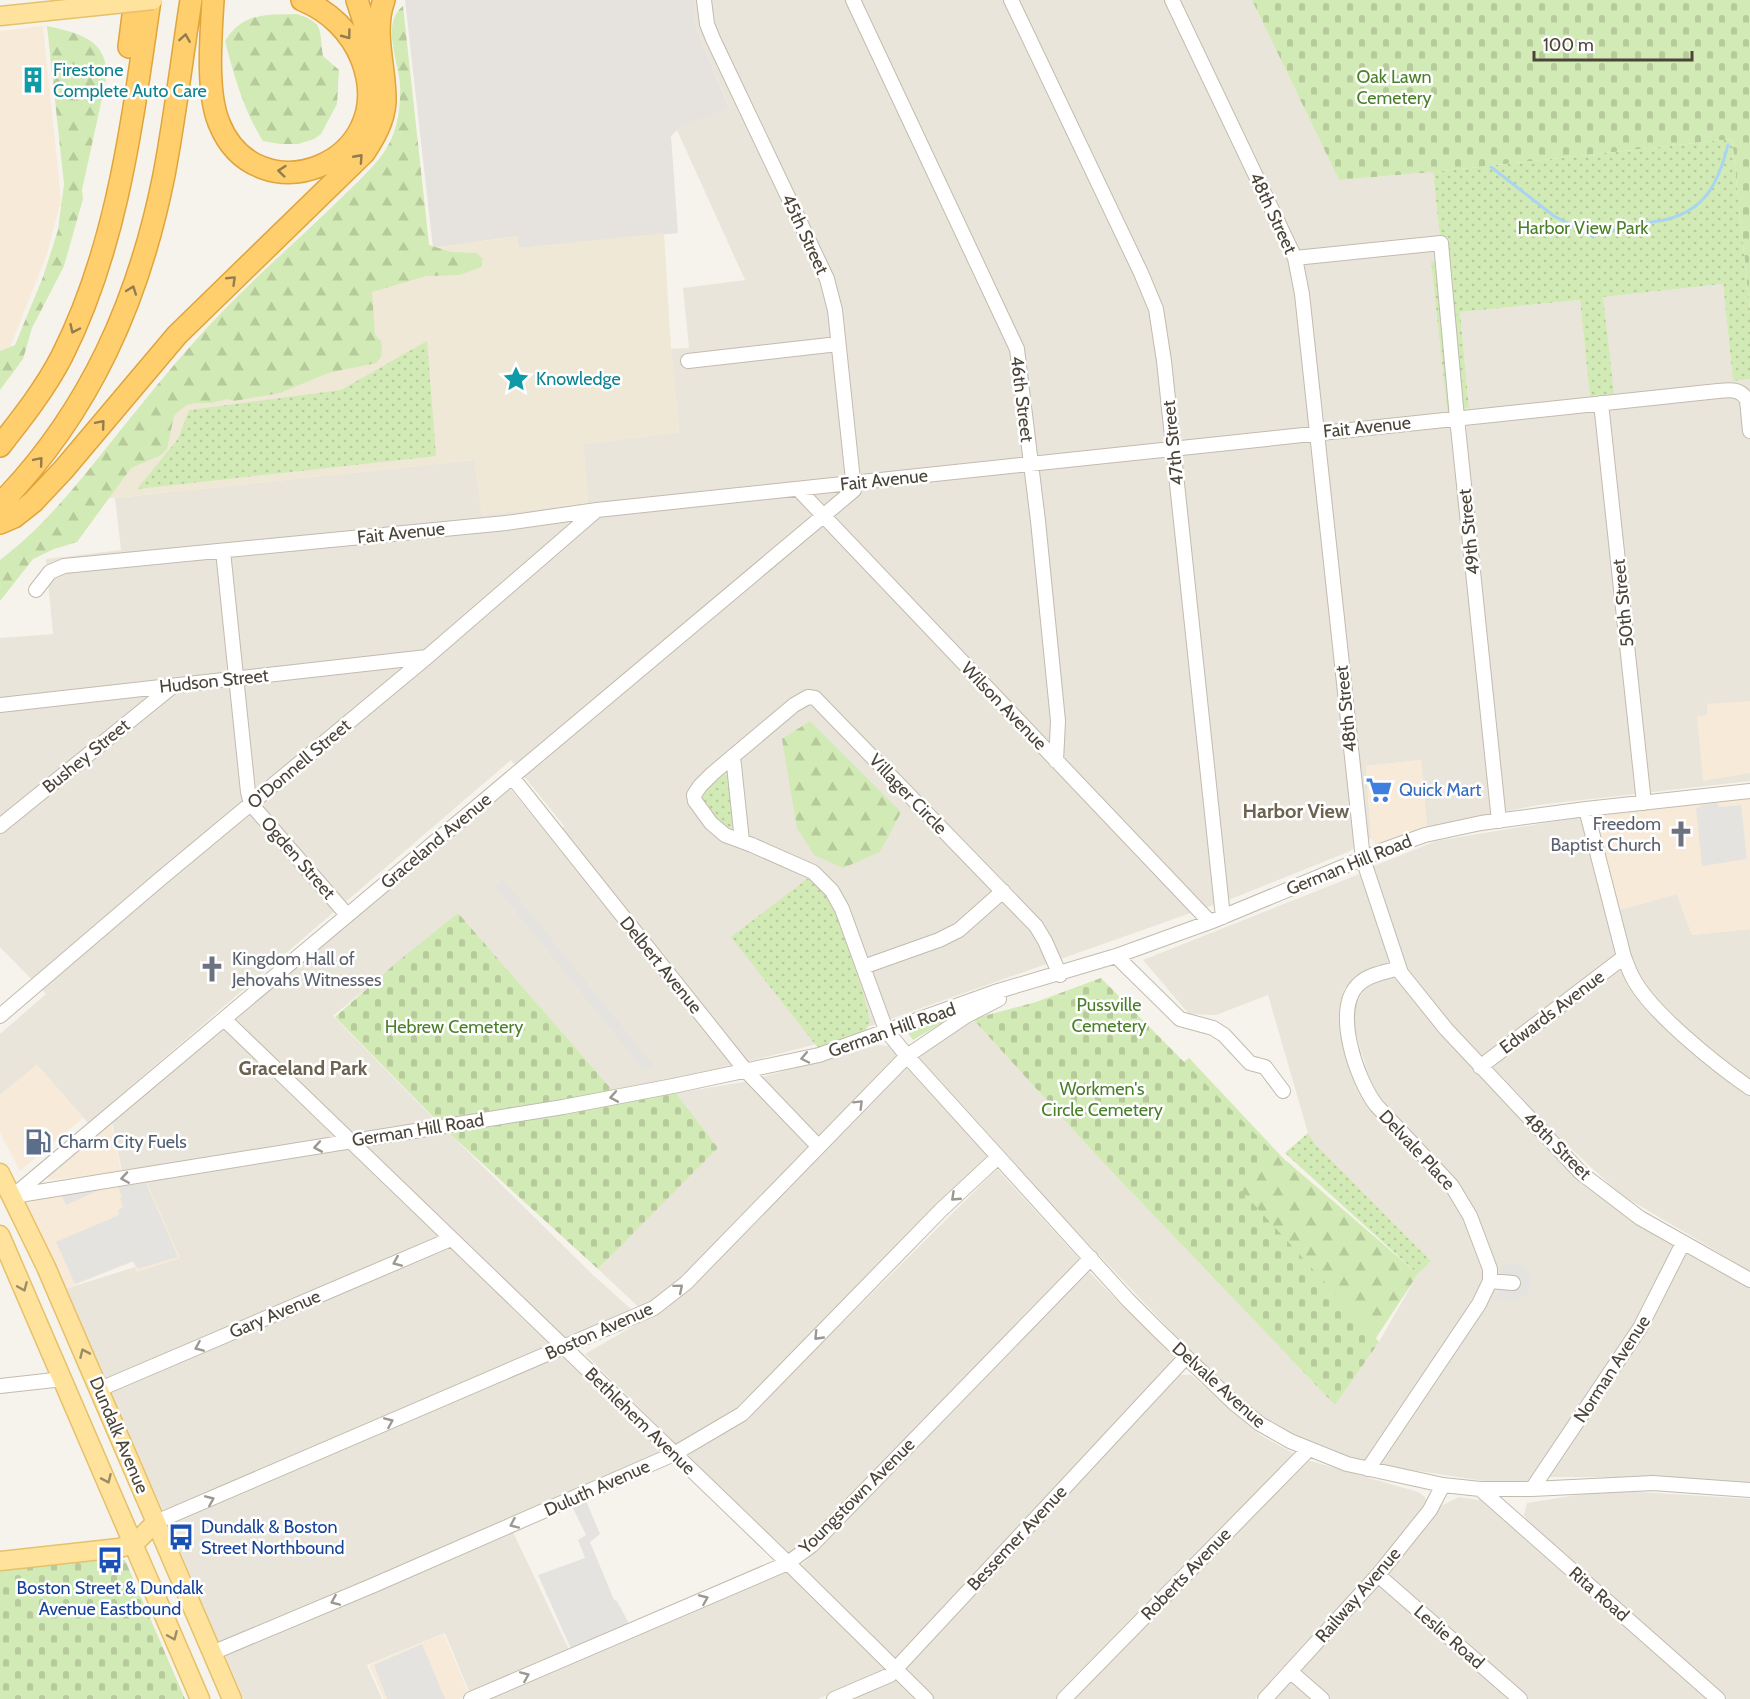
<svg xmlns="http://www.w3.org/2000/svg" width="1750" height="1699" font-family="Cabin,sans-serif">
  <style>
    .residential { fill: #eae5da }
    .commercial { fill: #f7ead8 }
    .industrial { fill: #e6e2dd }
    .education { fill: #efe8d6 }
    .grass { fill: #d2eab5 }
    .forest { fill: url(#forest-firs) }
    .cemetery { fill: url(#cemetery-stones) }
    .park { fill: url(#park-dots) }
    .parking { fill: #e5e3e0 }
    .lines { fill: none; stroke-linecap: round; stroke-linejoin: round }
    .stream { stroke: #a9d4f2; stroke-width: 3 }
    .minor-casing { stroke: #c2bbae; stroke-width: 16 }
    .major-casing { stroke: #e6c16a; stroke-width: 21 }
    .highway-casing { stroke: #e0a43c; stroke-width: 24 }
    .minor { stroke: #fff; stroke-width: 14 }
    .major { stroke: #ffe39c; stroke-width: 18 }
    .highway { stroke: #ffcf6e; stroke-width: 21 }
    .major-bridge-casing { stroke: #e6c16a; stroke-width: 21; stroke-linecap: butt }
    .major-bridge { stroke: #ffe39c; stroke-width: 18 }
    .oneway { stroke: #937c4e }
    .oneway2 { stroke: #9c9892 }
    .oneway3 { stroke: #9c8c66 }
    .labels { text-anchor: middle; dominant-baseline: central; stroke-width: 5; stroke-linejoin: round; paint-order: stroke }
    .culture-label { font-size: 18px; fill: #0d838f; stroke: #fff; text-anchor: start }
    .park-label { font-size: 18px; fill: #4a7f2a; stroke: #fff }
    .street-label { font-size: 18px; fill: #4b4439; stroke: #fff }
    .shop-label { font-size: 18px; fill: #366cbe; stroke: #fff; text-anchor: start }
    .worship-label { font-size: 18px; fill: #5b616d; stroke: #fff; text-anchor: end }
    .service-label { font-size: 18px; fill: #4e5e75; stroke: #fff; text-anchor: start }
    .transit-label { font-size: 18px; fill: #164399; stroke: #fff; text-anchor: start }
    .neighbourhood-label { font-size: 20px; font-weight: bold; fill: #6e6250; stroke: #fff }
  </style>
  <defs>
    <pattern id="forest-firs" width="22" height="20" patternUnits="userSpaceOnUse" patternTransform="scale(1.5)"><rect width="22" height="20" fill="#d2eab5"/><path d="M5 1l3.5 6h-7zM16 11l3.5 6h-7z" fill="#b6ca9c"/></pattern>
    <pattern id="cemetery-stones" width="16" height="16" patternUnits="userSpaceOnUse" patternTransform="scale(1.5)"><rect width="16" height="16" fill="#d2eab5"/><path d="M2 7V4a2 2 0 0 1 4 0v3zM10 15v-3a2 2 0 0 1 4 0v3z" fill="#b6ca9c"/></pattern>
    <pattern id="park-dots" width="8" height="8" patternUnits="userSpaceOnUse" patternTransform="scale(1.5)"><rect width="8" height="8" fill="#d2eab5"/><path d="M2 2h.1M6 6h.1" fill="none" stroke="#b6ca9c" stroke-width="1.8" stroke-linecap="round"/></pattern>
  </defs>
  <rect width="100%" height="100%" fill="#f6f3ec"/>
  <path class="residential" d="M693 0H1252L1339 180 1433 172 1440 236H1448L1450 260 1431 261 1447 411 1469 408 1460 312 1580 300 1590 395 1613 394 1603 297 1723 284 1733 381 1750 379V781L1538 805 1427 827 1421 760 1366 766 1371 838 1348 852 1236 897 828 1041 758 1059 614 1092 458 913 333 1016 438 1123 355 1136 231 1016 507 785 550 837 564 826 511 760 88 1123 37 1065 0 1095V1034L46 994 0 947V638L53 634 46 559 121 550 115 498 475 460 482 515 588 503 583 444 679 432 671 349 689 348 683 288 745 280 677 130 728 105 693 20Z
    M1581 817 1618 943 1631 960 1615 911 1677 894 1692 935 1750 929V1271L1620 1194 1496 1079 1611 1202 1678 1245 1644 1313 1531 1481 1491 1482 1378 1465 1491 1297 1494 1261 1489 1243 1463 1192 1378 1095 1370 1079 1353 1025 1354 1007 1366 987 1397 975 1408 979 1369 868 1436 841Z
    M1362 873 1393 964 1358 975 1344 989 1339 1013 1358 1086 1456 1201 1480 1254 1483 1275 1477 1294 1365 1463 1317 1446 1266 1422 1221 1384 998 1148 736 1411 678 1446 585 1354 649 1317 598 1269 718 1148 676 1093 744 1082 878 1045 926 1050 973 1019 1097 1156 1335 1405 1379 1342 1418 1274 1431 1261 1315 1144 1308 1133 1268 995 1216 1015 1189 1014 1143 960Z
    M222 1023 340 1139 122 1172 111 1117Z
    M449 1133 593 1275 631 1309 564 1340 364 1145Z
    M346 1145 444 1239 105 1382 65 1289 164 1258 135 1179Z
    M997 1169 1082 1262 792 1555 686 1457 752 1413Z
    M450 1245 554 1346 164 1513 107 1390Z
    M1688 1248 1750 1283V1483L1669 1477H1546Z
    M1087 1270 1178 1361 895 1660 800 1567Z
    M562 1353 663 1455 220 1645 168 1523Z
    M1178 1375H1191L1260 1435 1295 1454 1284 1470 1057 1699H934L901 1668Z
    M1307 1460 1418 1492 1425 1497 1429 1507 1420 1519 1255 1699H1069Z
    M1609 1490 1750 1499V1699H1725L1531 1529 1524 1515 1527 1503Z
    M1459 1497 1480 1500 1709 1699H1528L1386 1573 1441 1506Z
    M512 1530 570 1652 470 1694 445 1633 367 1665 382 1699H244L224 1653Z
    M784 1569 887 1669 818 1699H482Z
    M1379 1580 1514 1699H1327L1297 1671Z
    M896 1677 919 1699H845Z
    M1291 1680 1313 1699H1272Z"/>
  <path class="commercial" d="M43 26 61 200 47 254 7 355 0 353V31Z
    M1750 701V773L1703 781 1697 716 1707 715V704Z
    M1421 760 1427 827 1375 844 1371 838 1366 766Z
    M1750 796V929L1692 935 1677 894 1615 911 1596 816Z
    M37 1065 83 1118 20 1171 0 1133V1095Z
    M110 1117 121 1172 49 1180 47 1173Z
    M145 1178 180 1258 137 1272 133 1262 64 1289 18 1198Z
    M444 1634 469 1695 459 1699H384L369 1665Z"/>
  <path class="industrial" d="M405 0H693V20L728 106 677 130 671 136 678 233 519 248 517 236 433 248Z"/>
  <path class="education" d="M664 233 671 349 679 432 583 444 588 503 482 515 475 460 104 499 176 373 365 290 434 248 517 236 519 248Z"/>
  <path class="grass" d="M963 1010 913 1040 905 1029Z"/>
  <path class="forest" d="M403 6 429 245 451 252 476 253 483 259 481 267 459 275 426 276 372 292 375 335 381 341 382 349 381 357 376 363 328 373 280 393 234 401 227 399 211 403H195L187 405 180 410 174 416 167 449 161 455 131 468 77 542 54 549 33 559 0 601V560C45 526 80 481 115 437 149 395 183 352 221 313 257 276 296 241 333 206 348 191 375 167 386 149 398 131 401 105 400 84 398 61 381 23 403 6Z
    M297 14C325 23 319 30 323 56L339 70 337 104 321 134 314 139 298 144H280L263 141C244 111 234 76 225 41 243 12 266 15 297 14Z
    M47 26C79 33 110 40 106 80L82 190 83 199 64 266 32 328 23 359 0 390V351L15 345 43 277 58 230 64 184Z
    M810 721 901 812 880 852 843 868 814 855 797 828 782 739Z
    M1189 1058 1283 1158 1418 1274 1370 1347 1230 1196 1180 1065Z"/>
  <path class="cemetery" d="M1252 0H1750V311L1732 139 1433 172 1339 180Z
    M458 913 614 1092 437 1121 335 1017 396 963Z
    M1101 978 1275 1154 1239 1188 1379 1342 1335 1405 1097 1156 973 1019 1036 1002Z
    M676 1093 718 1148 598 1269 450 1134Z
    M125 1560 185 1699H0V1569L89 1561Z"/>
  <path class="park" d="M1732 139 1750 311V379L1733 381 1723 284 1603 297 1614 394 1590 396 1580 300 1460 312 1469 408 1447 411 1431 261 1450 260 1448 237H1440L1433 172Z
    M427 341 436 456 137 489 178 439 189 410 341 390Z
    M725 774 730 777 736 822 732 827H725C714 817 700 808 702 792L720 775Z
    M811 876 833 902 864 996 870 1021 866 1030 819 1049 731 937Z
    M1308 1133 1315 1144 1431 1261 1418 1274 1285 1153Z"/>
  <path class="parking" d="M1717 803 1719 807 1741 805 1747 859 1702 866 1696 808 1700 807 1701 805Z
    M503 879 654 1066 644 1070 495 886Z
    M146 1183 178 1257 138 1269 133 1261 75 1284 56 1242 119 1215 118 1210 123 1207 120 1198 122 1196 118 1187Z
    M104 1188 66 1205 61 1194Z
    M1512 1263 1518 1264 1526 1269 1531 1278V1287L1526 1295 1517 1301 1497 1298 1501 1266Z
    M586 1501 600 1534 590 1542 614 1600 617 1601 630 1625 572 1651 538 1575 585 1558 578 1540 586 1535 572 1506Z
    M422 1644 445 1699H387L374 1665Z"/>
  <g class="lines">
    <path class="stream" d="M1491 167 1554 216 1592 236C1607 233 1621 228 1636 225 1647 222 1658 222 1668 219 1707 209 1719 180 1728 145"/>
    <g class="minor-casing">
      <path id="minor" d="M853 0 1017 349 1038 521 1058 721 1056 761
        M1011 0 1141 273 1156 309 1164 361 1223 917
        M1172 0 1295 258 1302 294 1363 859 1401 973 1446 1029 1581 1173 1640 1218 1750 1280
        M1295 258 1441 243 1457 418 1499 821
        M688 361 838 344
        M1601 403 1644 803
        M798 489 1210 922
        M223 551 248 792 251 804 347 915
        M36 590 50 572 64 566 506 523 597 510 1718 391C1730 390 1740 388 1747 400L1750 431
        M0 705 427 657
        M733 756 742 841
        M512 777 746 1071 818 1146
        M1586 809 1624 957C1627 964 1629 971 1633 978 1650 1012 1718 1066 1750 1088
        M0 826 173 686
        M1116 956 1180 1019 1213 1028 1224 1035 1250 1063 1265 1067 1283 1091
        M863 967 939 940 959 930 1003 891
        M1060 975 1045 941 1036 926 815 698 808 697 794 705 712 774 700 786 694 795 695 801 711 823 725 835 752 845 813 872 832 891 842 909 886 1030 907 1056 1128 1300 1158 1330 1234 1403 1260 1424 1290 1441 1347 1464 1443 1485 1480 1489H1532L1653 1483 1750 1490
        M0 1016 159 880 427 657 597 510
        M224 1019 788 1563 926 1699
        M1480 1067 1624 957
        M13 1196 563 1107 673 1086 819 1055 995 992 1116 956 1210 922 1386 849 1425 835 1481 823 1586 809 1750 791
        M13 1196 854 490 835 310 827 279 713 39 707 24 704 0
        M1490 1281 1513 1283
        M0 1386 63 1379
        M100 1389 451 1239
        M1368 1469 1479 1304 1490 1281V1269L1470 1216 1452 1186 1376 1105C1357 1080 1331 1008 1360 983 1370 974 1386 972 1399 968
        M1480 1489 1718 1699
        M1532 1489 1640 1328 1683 1243
        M156 1522 654 1308 686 1283 907 1056 966 1016 999 999
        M1378 1575 1520 1699
        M212 1653 374 1585 674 1454 742 1414 941 1210 998 1157
        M1290 1671 1322 1699
        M471 1699 788 1563 812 1545 1091 1258
        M834 1699 890 1675 1186 1357
        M1064 1699 1308 1450
        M1265 1699 1378 1575 1430 1510 1443 1485"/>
    </g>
    <g class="major-casing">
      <path id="major" d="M0 16 106 5
        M0 1173 46 1267 232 1699
        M0 1235 200 1699
        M0 1561 119 1548 134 1544 156 1522"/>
    </g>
    <g class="highway-casing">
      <path id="highway" d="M213 0C211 34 206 92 219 123 257 218 401 164 362 60 351 32 329 11 302 0
        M357 0 374 53
        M129 47 135 0
        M0 446C22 418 45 389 62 356 118 245 132 122 150 0
        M0 504C90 412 139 300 164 175 175 117 182 58 191 0
        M0 523 14 517 33 502 64 469 177 335 364 153C374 138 384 121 385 102 386 69 372 32 384 0"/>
    </g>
    <use href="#minor" class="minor"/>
    <use href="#major" class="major"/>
    <use href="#highway" class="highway"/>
    <g class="major-bridge-casing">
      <path id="major-bridge" d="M106 5 153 0"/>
    </g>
    <use href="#major-bridge" class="major-bridge"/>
  </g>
  <defs><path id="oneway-chevron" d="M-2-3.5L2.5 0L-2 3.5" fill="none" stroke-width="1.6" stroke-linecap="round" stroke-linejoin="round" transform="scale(1.5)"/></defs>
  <g class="oneway">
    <use href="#oneway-chevron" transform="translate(347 35) rotate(53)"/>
    <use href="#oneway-chevron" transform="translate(185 38) rotate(-81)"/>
    <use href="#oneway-chevron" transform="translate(359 158) rotate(-48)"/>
    <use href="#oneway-chevron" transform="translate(282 171) rotate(-174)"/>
    <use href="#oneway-chevron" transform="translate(232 280) rotate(-44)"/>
    <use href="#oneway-chevron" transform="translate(132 290) rotate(-70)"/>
    <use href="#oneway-chevron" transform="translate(74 329) rotate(115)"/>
    <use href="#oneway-chevron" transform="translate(101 424) rotate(-50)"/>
    <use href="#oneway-chevron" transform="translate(39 461) rotate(-50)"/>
  </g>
  <g class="oneway2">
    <use href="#oneway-chevron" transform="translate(805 1058) rotate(168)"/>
    <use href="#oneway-chevron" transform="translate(614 1097) rotate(170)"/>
    <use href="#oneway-chevron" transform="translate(859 1104) rotate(-45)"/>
    <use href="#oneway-chevron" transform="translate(318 1147) rotate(170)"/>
    <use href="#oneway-chevron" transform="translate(125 1178) rotate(171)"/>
    <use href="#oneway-chevron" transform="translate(955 1197) rotate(137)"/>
    <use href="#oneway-chevron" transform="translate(397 1262) rotate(157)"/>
    <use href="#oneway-chevron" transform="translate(679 1288) rotate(-40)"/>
    <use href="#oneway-chevron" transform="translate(818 1336) rotate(134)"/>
    <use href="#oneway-chevron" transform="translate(199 1347) rotate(157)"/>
    <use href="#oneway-chevron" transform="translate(389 1422) rotate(-23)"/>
    <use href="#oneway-chevron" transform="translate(210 1500) rotate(-23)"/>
    <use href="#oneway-chevron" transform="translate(514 1524) rotate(156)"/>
    <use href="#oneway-chevron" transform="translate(704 1599) rotate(-23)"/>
    <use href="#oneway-chevron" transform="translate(335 1601) rotate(157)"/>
    <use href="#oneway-chevron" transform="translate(525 1676) rotate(-23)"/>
  </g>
  <g class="oneway3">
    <use href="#oneway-chevron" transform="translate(23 1287) rotate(67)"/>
    <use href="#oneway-chevron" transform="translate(84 1353) rotate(-114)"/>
    <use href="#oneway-chevron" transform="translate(107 1479) rotate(66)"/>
    <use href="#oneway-chevron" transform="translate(173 1636) rotate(67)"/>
  </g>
  <defs>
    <g id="building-bare" transform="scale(2.07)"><path d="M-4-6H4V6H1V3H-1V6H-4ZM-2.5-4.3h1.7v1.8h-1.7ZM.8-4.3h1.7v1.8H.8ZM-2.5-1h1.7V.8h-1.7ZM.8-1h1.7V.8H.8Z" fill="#0f9aa8" stroke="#fff" stroke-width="2.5" paint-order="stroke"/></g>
    <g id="sight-bare" transform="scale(2.07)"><path d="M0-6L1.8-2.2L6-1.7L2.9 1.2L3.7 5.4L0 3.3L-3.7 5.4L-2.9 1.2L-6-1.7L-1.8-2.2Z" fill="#0f9aa8" stroke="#fff" stroke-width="2.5" paint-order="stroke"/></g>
    <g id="supermarket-bare" transform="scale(2.07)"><path d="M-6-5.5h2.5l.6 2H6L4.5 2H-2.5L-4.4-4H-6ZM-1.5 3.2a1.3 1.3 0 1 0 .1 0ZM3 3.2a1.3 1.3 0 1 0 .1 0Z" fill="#3f7fe0" stroke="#fff" stroke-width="2.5" paint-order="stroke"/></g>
    <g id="church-bare" transform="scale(2.07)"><path d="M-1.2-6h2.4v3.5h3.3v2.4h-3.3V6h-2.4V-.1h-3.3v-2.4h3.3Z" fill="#6b7280" stroke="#fff" stroke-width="2.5" paint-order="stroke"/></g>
    <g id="fuel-bare" transform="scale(2.07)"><path d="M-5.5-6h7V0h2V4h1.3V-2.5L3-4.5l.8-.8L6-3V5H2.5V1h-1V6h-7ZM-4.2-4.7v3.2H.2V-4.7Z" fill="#5c6f8a" stroke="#fff" stroke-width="2.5" paint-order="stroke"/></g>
    <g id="bus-bare" transform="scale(2.07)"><path d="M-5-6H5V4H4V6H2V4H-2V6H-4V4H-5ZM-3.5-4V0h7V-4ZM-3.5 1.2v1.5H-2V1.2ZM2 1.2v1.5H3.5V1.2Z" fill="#1a4fb4" stroke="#fff" stroke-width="2.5" paint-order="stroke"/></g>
  </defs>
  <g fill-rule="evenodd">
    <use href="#building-bare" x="33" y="80"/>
    <use href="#sight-bare" x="516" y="379"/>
    <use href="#supermarket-bare" x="1379" y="790"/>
    <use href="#church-bare" x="1681" y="834"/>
    <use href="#church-bare" x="212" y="969"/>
    <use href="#fuel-bare" x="38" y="1142"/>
    <use href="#bus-bare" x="181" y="1537"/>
    <use href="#bus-bare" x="110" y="1560"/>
  </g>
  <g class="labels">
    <g class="culture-label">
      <text x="53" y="70">Firestone<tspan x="53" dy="21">Complete Auto Care</tspan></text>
      <text x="536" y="379">Knowledge</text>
    </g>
    <g class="park-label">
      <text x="1394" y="77">Oak Lawn<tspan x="1394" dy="21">Cemetery</tspan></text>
      <text x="1583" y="228">Harbor View Park</text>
      <text x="1109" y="1005">Pussville<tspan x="1109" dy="21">Cemetery</tspan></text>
      <text x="454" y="1027">Hebrew Cemetery</text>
      <text x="1102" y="1089">Workmen's<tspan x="1102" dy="21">Circle Cemetery</tspan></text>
    </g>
    <g class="street-label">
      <text transform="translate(1273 213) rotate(65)">48th Street</text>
      <text transform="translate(805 234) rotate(65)">45th Street</text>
      <text transform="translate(1022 399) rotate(83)">46th Street</text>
      <text transform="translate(1367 427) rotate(-6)">Fait Avenue</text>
      <text transform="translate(1173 443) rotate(-96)">47th Street</text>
      <text transform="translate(884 480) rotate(-6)">Fait Avenue</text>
      <text transform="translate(1469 532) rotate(-96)">49th Street</text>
      <text transform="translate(401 533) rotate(-6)">Fait Avenue</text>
      <text transform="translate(1623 603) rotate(-96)">50th Street</text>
      <text transform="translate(214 681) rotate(-6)">Hudson Street</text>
      <text transform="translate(1004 706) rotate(46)">Wilson Avenue</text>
      <text transform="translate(1346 709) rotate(-96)">48th Street</text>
      <text transform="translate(86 756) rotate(-39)">Bushey Street</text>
      <text transform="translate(299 764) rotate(-40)">O'Donnell Street</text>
      <text transform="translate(908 794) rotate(46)">Villager Circle</text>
      <text transform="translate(436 841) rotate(-40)">Graceland Avenue</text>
      <text transform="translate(298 858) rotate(49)">Ogden Street</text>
      <text transform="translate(1349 865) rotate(-22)">German Hill Road</text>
      <text transform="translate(661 965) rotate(51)">Delbert Avenue</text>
      <text transform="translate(1552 1012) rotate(-37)">Edwards Avenue</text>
      <text transform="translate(892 1030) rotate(-19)">German Hill Road</text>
      <text transform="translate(418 1130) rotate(-9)">German Hill Road</text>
      <text transform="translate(1557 1146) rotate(45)">48th Street</text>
      <text transform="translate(1417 1150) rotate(47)">Delvale Place</text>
      <text transform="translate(275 1314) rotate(-23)">Gary Avenue</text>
      <text transform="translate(599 1331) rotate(-24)">Boston Avenue</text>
      <text transform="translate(1612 1369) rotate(-57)">Norman Avenue</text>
      <text transform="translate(1219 1385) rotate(42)">Delvale Avenue</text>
      <text transform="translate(640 1421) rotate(44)">Bethlehem Avenue</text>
      <text transform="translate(119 1435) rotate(67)">Dundalk Avenue</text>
      <text transform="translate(597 1488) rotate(-24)">Duluth Avenue</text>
      <text transform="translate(857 1496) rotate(-45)">Youngstown Avenue</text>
      <text transform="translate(1017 1538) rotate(-47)">Bessemer Avenue</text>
      <text transform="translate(1186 1574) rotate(-46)">Roberts Avenue</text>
      <text transform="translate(1599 1594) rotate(41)">Rita Road</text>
      <text transform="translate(1358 1595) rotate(-49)">Railway Avenue</text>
      <text transform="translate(1449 1637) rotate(41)">Leslie Road</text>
    </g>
    <g class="shop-label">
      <text x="1399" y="790">Quick Mart</text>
    </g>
    <g class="worship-label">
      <text x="1661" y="824">Freedom<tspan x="1661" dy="21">Baptist Church</tspan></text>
      <text x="232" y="959" text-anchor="start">Kingdom Hall of<tspan x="232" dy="21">Jehovahs Witnesses</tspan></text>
    </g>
    <g class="service-label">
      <text x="58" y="1142">Charm City Fuels</text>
    </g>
    <g class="transit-label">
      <text x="201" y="1527">Dundalk &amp; Boston<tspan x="201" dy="21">Street Northbound</tspan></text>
      <text x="110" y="1588" text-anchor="middle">Boston Street &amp; Dundalk<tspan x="110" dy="21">Avenue Eastbound</tspan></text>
    </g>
    <g class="neighbourhood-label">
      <text x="1296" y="811">Harbor View</text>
      <text x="303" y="1068">Graceland Park</text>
    </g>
  </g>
  <path d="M1534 51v9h158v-9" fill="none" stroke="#4b4439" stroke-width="3"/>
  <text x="1543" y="51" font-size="18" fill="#4b4439" stroke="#ffffff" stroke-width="4.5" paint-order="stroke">100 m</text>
</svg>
